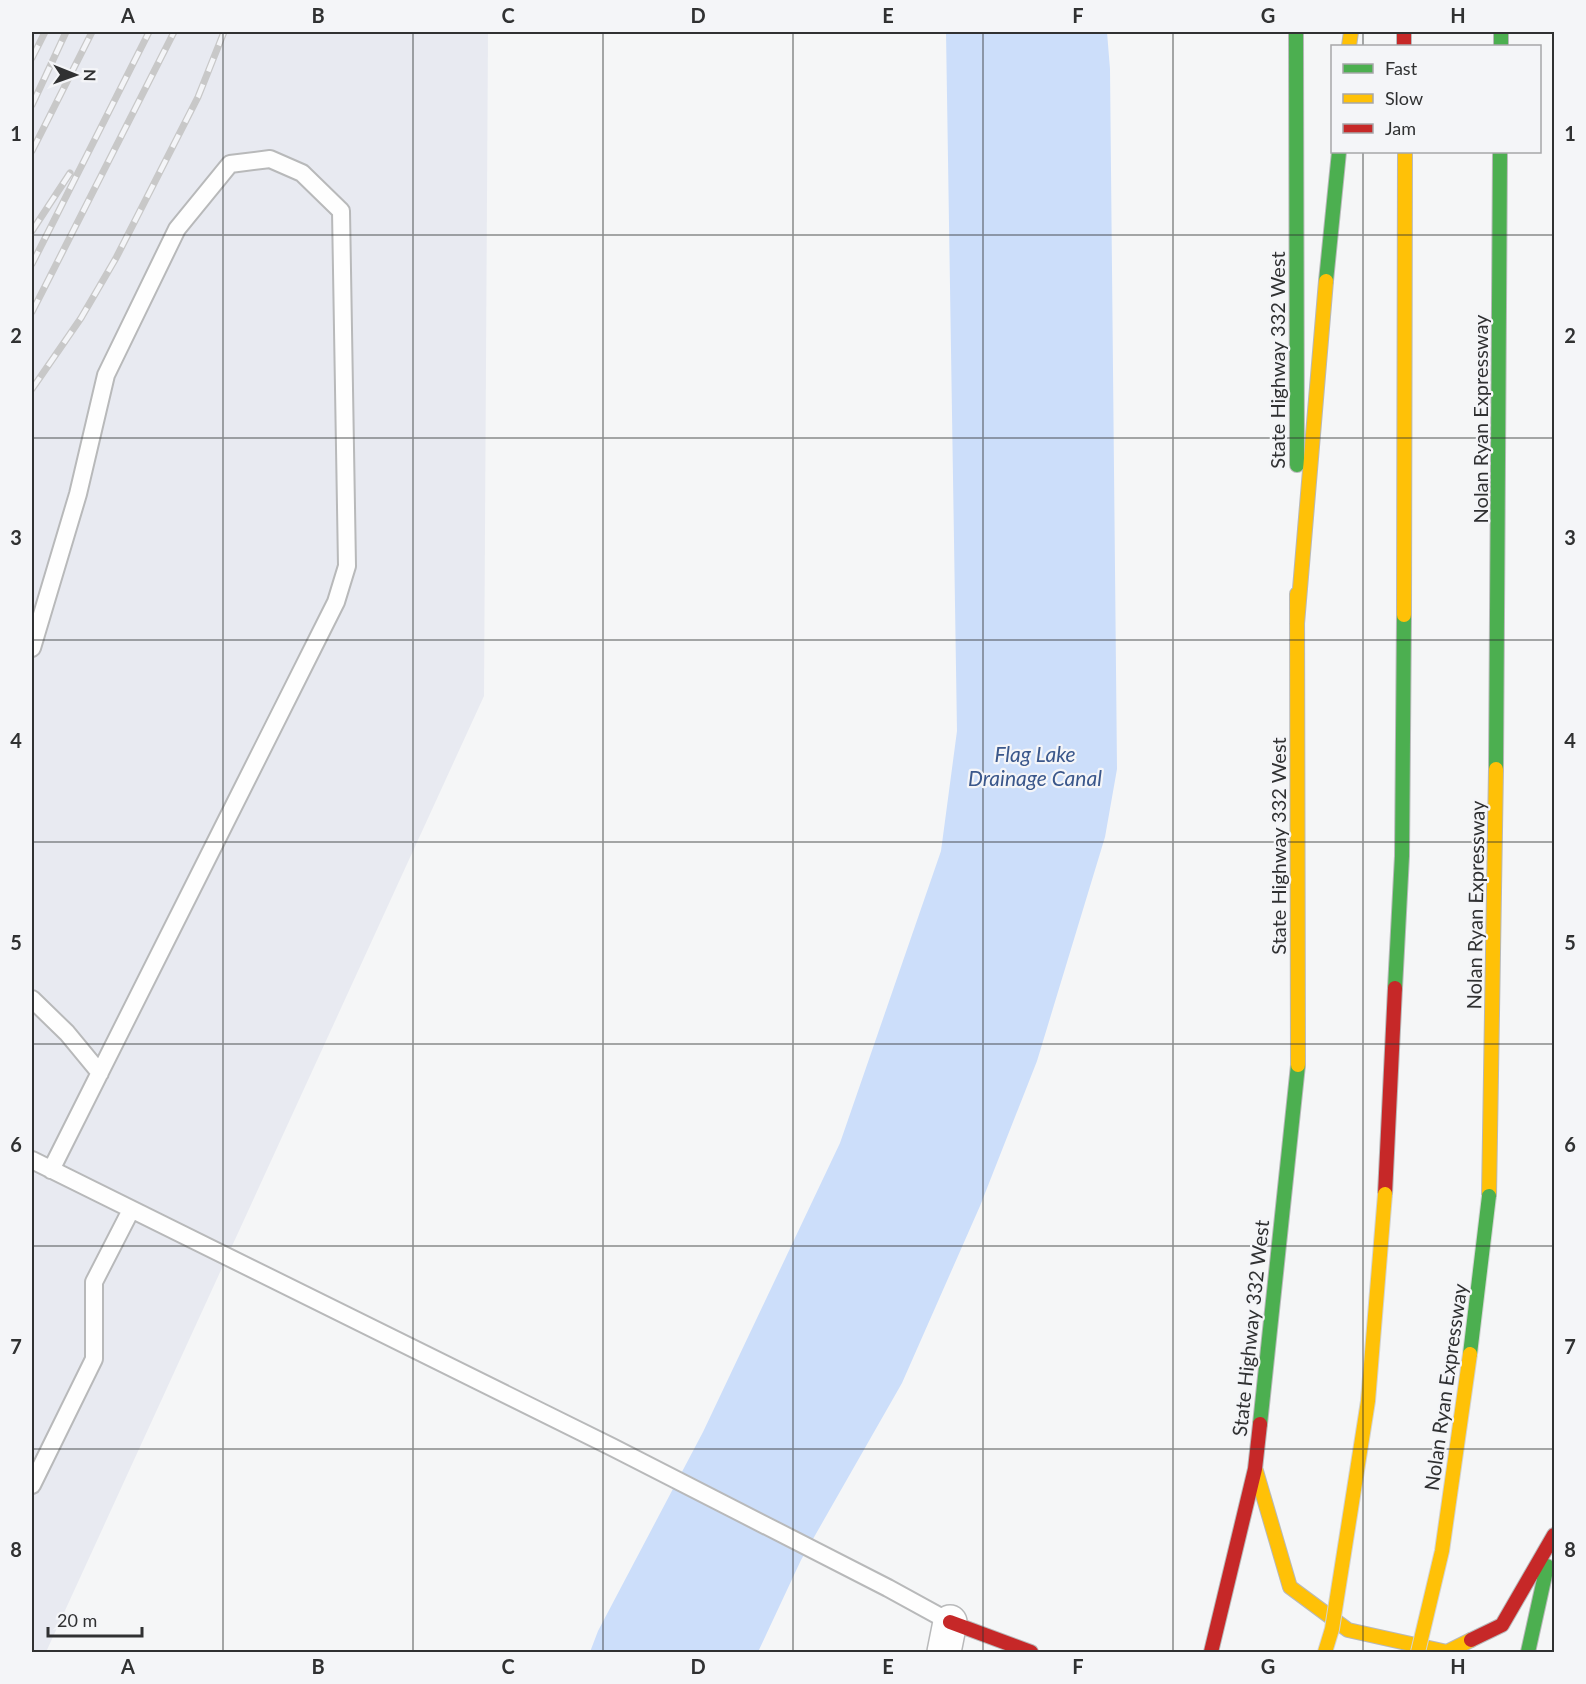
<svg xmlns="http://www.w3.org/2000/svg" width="1586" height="1684" font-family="Lato,sans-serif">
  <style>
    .built { fill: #e8eaf1 }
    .water { fill: #ccdefa }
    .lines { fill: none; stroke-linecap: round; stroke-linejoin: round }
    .lane-casing { stroke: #b8b9ba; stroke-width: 20 }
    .street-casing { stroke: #b8b9ba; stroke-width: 36 }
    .fast-casing { stroke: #b8b9ba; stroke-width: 16 }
    .slow-casing { stroke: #b8b9ba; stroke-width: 16 }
    .jam-casing { stroke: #b8b9ba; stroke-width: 16 }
    .lane { stroke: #fefefe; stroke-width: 16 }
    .street { stroke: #fefefe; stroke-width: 33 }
    .fast { stroke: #4caf50; stroke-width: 14 }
    .slow { stroke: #ffc107; stroke-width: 14 }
    .jam { stroke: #c62828; stroke-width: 14 }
    .rail-casing { stroke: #c8c8c8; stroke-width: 7 }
    .rail { stroke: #f4f5f8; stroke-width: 4.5; stroke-dasharray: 14; stroke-linecap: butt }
    .fast-bridge-casing { stroke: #d2d3d3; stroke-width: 16; stroke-linecap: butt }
    .slow-bridge-casing { stroke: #d2d3d3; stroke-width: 16; stroke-linecap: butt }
    .fast-bridge { stroke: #4caf50; stroke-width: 14 }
    .slow-bridge { stroke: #ffc107; stroke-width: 14 }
    .grid { fill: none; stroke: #303132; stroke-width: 1.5; stroke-opacity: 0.55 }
    .labels { text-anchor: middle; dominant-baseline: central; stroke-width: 4.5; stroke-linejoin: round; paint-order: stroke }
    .street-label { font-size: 20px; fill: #303132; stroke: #f4f5f8 }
    .water-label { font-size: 21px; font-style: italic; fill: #3a578b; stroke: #f4f5f8 }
    .neatline { fill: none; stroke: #303132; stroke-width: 2 }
    .grid-label { font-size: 20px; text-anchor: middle; font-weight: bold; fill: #303132 }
  </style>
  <rect width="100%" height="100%" fill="#f5f6f7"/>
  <path class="built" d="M32 32H488L484 696 46 1652H32Z"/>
  <path class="water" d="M946 32H1107L1110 69 1117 769 1105 837 1037 1061 980 1206 902 1383 801 1560 758 1652H590L598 1631 703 1432 840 1143 941 851 957 731Z"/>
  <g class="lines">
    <g class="lane-casing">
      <path id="lane" d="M32 648 78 494 106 375 177 229 230 164 270 159 302 173 341 211 347 566 336 602 51 1170
        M32 999 67 1033 100 1073
        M32 1160 612 1447 888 1588 950 1622
        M32 1485 94 1359V1282L131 1210"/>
    </g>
    <g class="street-casing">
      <path id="street" d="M944 1652 950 1622"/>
    </g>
    <g class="fast-casing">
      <path id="fast" d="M1296 32 1297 465
        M1501 32V46
        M1326 281 1339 152
        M1496 769 1500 152
        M1395 988 1402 856 1404 615
        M1260 1424 1298 1065
        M1528 1652 1547 1566"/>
    </g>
    <g class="slow-casing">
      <path id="slow" d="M1349 46 1351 32
        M1297 594 1298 1065
        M1404 615 1405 152
        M1297 624 1326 281
        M1489 1196 1496 769
        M1256 1471 1290 1587 1348 1630 1447 1652 1471 1640"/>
    </g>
    <g class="jam-casing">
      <path id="jam" d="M1404 32V46
        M1385 1194 1395 988
        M950 1622 1031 1652
        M1471 1640 1502 1625 1554 1535
        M1211 1652 1255 1469 1260 1424"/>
    </g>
    <use href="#lane" class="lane"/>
    <use href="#street" class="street"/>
    <use href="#fast" class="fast"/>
    <use href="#slow" class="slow"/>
    <use href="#jam" class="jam"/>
    <g class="rail-casing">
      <path id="rail" d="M32 58 45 32
        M32 105 66 32
        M32 151 92 32
        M32 231 70 173
        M32 264 149 32
        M32 312 174 32
        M32 389 81 318 116 258 198 97 224 32"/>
    </g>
    <use href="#rail" class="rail"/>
    <g class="fast-bridge-casing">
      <path id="fast-bridge" d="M1470 1354 1489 1196"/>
    </g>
    <g class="slow-bridge-casing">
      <path id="slow-bridge" d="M1325 1652 1332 1629 1368 1401 1385 1194
        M1418 1652 1442 1551 1470 1354"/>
    </g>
    <use href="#fast-bridge" class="fast-bridge"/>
    <use href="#slow-bridge" class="slow-bridge"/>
  </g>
  <path class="grid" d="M223 32V1652M413 32V1652M603 32V1652M793 32V1652M983 32V1652M1173 32V1652M1363 32V46M1363 152V1652M32 235H1554M32 438H1554M32 640H1554M32 842H1554M32 1044H1554M32 1246H1554M32 1449H1554"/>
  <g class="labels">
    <g class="street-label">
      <text transform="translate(1277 360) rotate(-90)">State Highway 332 West</text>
      <text transform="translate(1480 419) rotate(-90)">Nolan Ryan Expressway</text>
      <text transform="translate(1278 846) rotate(-90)">State Highway 332 West</text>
      <text transform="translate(1475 905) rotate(-89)">Nolan Ryan Expressway</text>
      <text transform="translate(1250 1328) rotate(-84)">State Highway 332 West</text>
      <text transform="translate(1445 1387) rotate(-82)">Nolan Ryan Expressway</text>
    </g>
    <g class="water-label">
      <text x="1035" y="753">Flag Lake<tspan x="1035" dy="24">Drainage Canal</tspan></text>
    </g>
  </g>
  <rect width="1586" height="1684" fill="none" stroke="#f4f5f8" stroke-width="66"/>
  <rect x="1331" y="45" width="210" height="108" fill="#f4f5f8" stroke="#a6a7a9" stroke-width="1.5"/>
  <rect x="1343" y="64" width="30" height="9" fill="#4caf50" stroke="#a6a7a9" stroke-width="1.5"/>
  <text x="1385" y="75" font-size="18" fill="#303132">Fast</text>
  <rect x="1343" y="94" width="30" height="9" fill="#ffc107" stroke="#a6a7a9" stroke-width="1.5"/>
  <text x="1385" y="105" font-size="18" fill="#303132">Slow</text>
  <rect x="1343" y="124" width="30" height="9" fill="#c62828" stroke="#a6a7a9" stroke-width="1.5"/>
  <text x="1385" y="135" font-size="18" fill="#303132">Jam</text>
  <g transform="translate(75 75) rotate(91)" stroke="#f4f5f8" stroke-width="4.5" paint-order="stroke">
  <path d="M0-4.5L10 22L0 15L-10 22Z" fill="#303132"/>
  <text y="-9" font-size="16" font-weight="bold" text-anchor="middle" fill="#303132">N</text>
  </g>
  <path d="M48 1627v9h94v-9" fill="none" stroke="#303132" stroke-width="3"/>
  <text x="57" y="1627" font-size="18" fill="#303132" stroke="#f4f5f8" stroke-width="4.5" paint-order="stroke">20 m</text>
  <rect x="33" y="33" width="1520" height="1618" class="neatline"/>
  <g class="grid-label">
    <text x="128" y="23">A</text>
    <text x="318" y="23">B</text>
    <text x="508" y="23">C</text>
    <text x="698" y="23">D</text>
    <text x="888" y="23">E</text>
    <text x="1078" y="23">F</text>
    <text x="1268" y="23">G</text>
    <text x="1458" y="23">H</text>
    <text x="16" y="141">1</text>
    <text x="1570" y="141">1</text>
    <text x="16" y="343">2</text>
    <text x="1570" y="343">2</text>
    <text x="16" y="545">3</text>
    <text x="1570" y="545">3</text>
    <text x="16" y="748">4</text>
    <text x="1570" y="748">4</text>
    <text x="16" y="950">5</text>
    <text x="1570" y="950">5</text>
    <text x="16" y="1152">6</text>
    <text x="1570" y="1152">6</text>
    <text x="16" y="1354">7</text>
    <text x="1570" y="1354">7</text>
    <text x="16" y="1557">8</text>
    <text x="1570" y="1557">8</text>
    <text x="128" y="1674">A</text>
    <text x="318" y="1674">B</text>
    <text x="508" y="1674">C</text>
    <text x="698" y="1674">D</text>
    <text x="888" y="1674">E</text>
    <text x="1078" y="1674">F</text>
    <text x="1268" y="1674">G</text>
    <text x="1458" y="1674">H</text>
  </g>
</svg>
